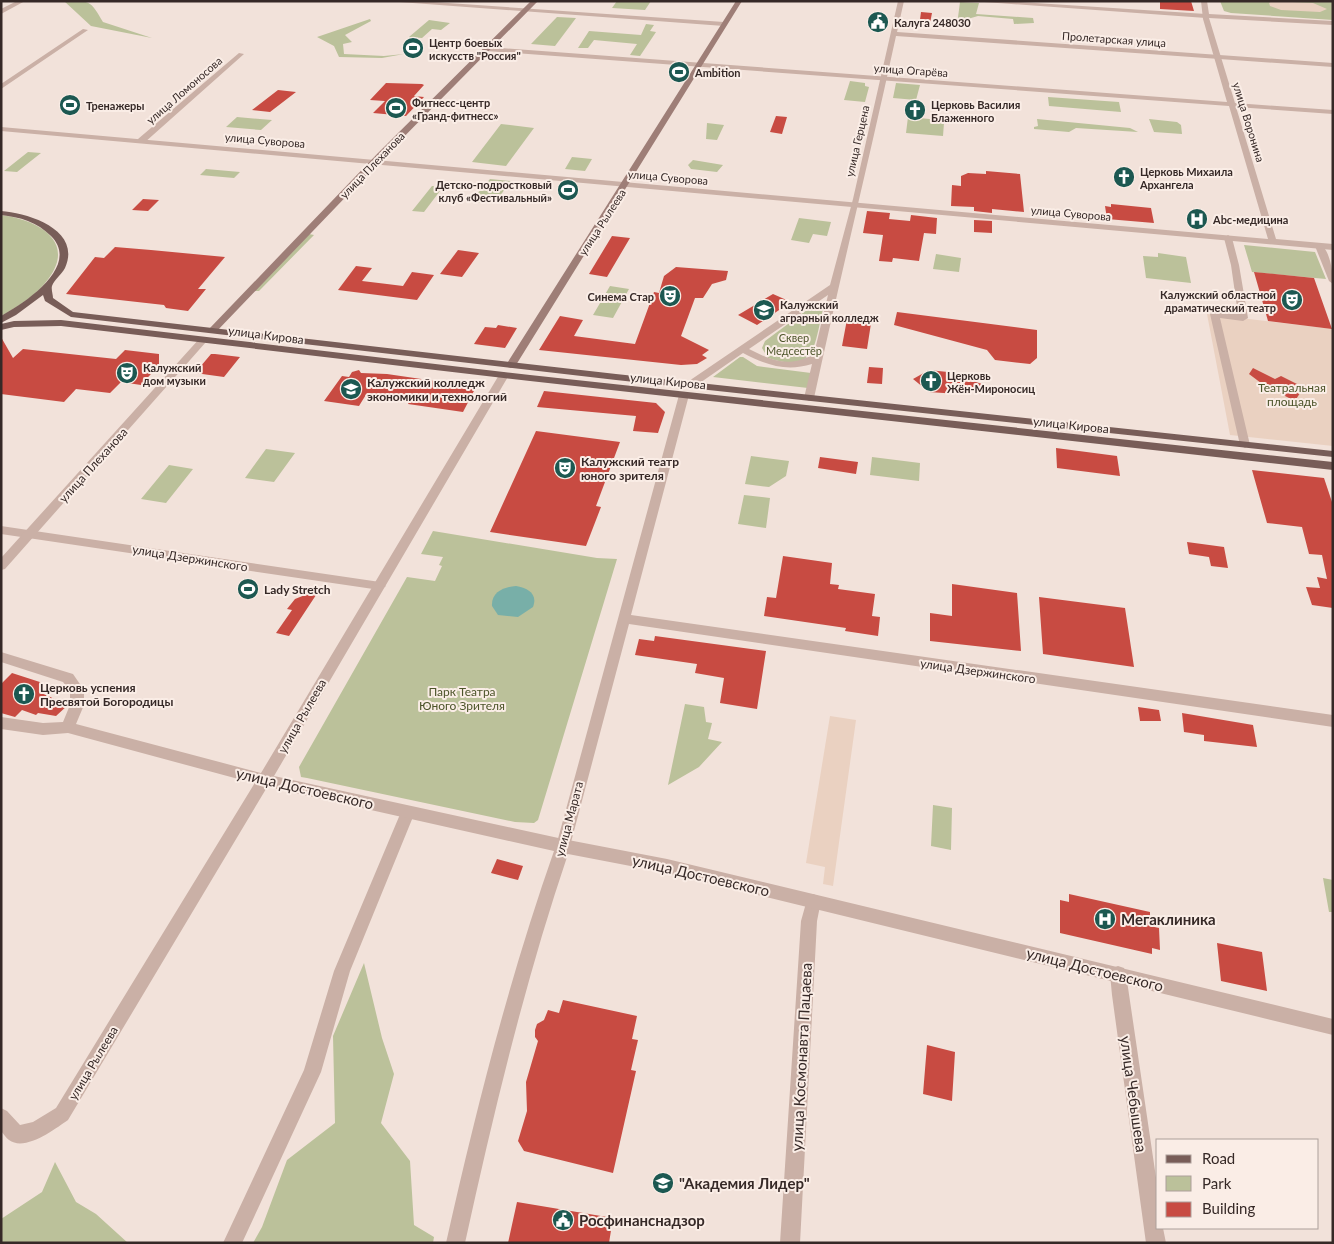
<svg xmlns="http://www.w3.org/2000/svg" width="1334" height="1244" font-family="Lato,sans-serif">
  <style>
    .green { fill: #bbc19a }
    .plaza { fill: #ead1c1 }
    .water { fill: #78afa8 }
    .building { fill: #c84b42 }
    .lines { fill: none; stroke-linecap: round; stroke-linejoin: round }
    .minor { fill: #cab0a6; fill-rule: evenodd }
    .tertiary { fill: #cab0a6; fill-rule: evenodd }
    .secondary { fill: #9e7e77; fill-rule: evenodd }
    .primary { fill: #785d58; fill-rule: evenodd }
    .labels { text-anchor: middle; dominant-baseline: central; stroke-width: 4; stroke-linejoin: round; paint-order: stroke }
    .far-poi-label { font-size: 11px; font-weight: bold; fill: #362927; stroke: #faede6; text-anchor: start }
    .far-street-label { font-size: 11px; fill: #362927; stroke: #faede6 }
    .far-park-label { font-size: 11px; fill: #4c542a; stroke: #faede6 }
    .street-label { font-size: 12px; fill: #362927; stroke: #faede6 }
    .poi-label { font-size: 12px; font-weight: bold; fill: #362927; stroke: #faede6; text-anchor: start }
    .park-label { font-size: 12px; fill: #4c542a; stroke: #faede6 }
    .near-street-label { font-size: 15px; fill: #362927; stroke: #faede6 }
    .near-poi-label { font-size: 15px; font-weight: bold; fill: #362927; stroke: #faede6; text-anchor: start }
  </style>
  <rect width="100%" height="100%" fill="#f2e2da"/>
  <path class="green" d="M64 1C91 1 90 0 103 22L152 38 91 26Z
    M617 1H651L645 10 612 8Z
    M1220 1H1333V20L1231 13 1224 11Z
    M960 2 979 3 976 14 1033 18 1034 23 1014 24 1013 19 978 16 971 18V26L957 25Z
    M557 17 576 18 555 46 531 44Z
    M370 19 371 21 345 35 352 42 343 44 344 54 384 56 404 54 382 58 339 57 334 46 317 37Z
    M429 20 450 23 441 30 432 29 422 38 409 37Z
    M646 24 654 25 650 31 656 32 640 56 630 55 637 44 594 40 588 48H578L589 31 641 35Z
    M850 81 865 83V86L869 87 865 102 844 100Z
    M896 83 920 85 916 100 893 98Z
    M1048 97 1119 102 1121 112 1049 106Z
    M237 117 272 120 261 130 226 127Z
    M908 117 951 121 944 123 943 136 906 133Z
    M1037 119 1130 128 1138 132 1076 128 1069 132 1034 129V127L1038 126Z
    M1149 119 1177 122 1181 125 1182 134 1154 132Z
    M707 123 724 125 717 140 706 139Z
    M501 124 534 128 506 166 472 162Z
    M28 152 41 153 17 172 4 171Z
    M572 157 592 159 585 171 565 169Z
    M693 160 723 165 717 172 691 169 688 165Z
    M206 169 240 172 234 178 200 175Z
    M490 179 511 181C495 202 498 204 470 202Z
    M432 186 443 187 424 212 412 211Z
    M1 215C34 219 77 239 49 278 38 294 19 306 1 316Z
    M799 218 831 222 827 236 813 234 809 243 791 240Z
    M309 234 314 235 259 291H254Z
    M1244 245 1315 252 1326 279 1252 272Z
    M1158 253 1186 257 1191 283 1146 278 1143 256 1158 257Z
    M936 254 961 258 959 272 933 269Z
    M610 286 629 289 613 318 593 315Z
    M811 307 823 309C814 346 816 374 768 358L762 348 765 341Z
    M740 357H743L757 366 811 373 808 388 713 377Z
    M266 449 295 453 274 482 245 478Z
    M751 456 789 461 786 476 769 487 745 484Z
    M872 457 920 463 919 481 870 475Z
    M169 465 193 469 166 503 141 499Z
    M744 495 770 498 766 528 738 524Z
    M433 531 597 558 617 559 538 820 534 823 515 822 307 778 301 777 299 767 407 577 435 581 442 566 439 565 443 557 421 554Z
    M685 704 704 707 706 722 712 723 708 739 722 742 699 767 668 785Z
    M933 805 952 808 951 850 931 846Z
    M1323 878 1333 880V912H1329Z
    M364 963 382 1038 394 1074 381 1123 410 1161 414 1225 434 1237 433 1243H253L262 1227 287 1160 335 1123 333 1036Z
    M55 1162 76 1202 96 1214 128 1243H1V1219L42 1192Z"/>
  <path class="plaza" d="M1272 1 1313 3 1327 9 1320 12 1281 10 1270 6 1269 3Z
    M1207 314 1333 329V446L1230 435Z
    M830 716 856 720 833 886 823 884 825 867 806 863Z"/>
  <path class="water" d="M516 586C528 588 538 594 533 607L518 617 498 615 492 606C491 592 504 587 516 586Z"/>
  <path class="building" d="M1160 1H1191L1194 11 1160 9Z
    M921 12 932 13 929 28 919 27Z
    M386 83 422 84 424 85 414 96 424 97 406 116 373 113 385 101 370 100Z
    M278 90 296 92 270 112 252 110Z
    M776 116 787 117 782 134 770 132Z
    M986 171 1020 174 1024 212 992 209V213L974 211V207L951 206 952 185 961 186V176L968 173 986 174Z
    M143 199 159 200 148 211 132 210Z
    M1111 204 1151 208 1154 223 1107 219 1105 206 1111 207Z
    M867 211 890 213 889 219 910 221 911 215 937 218 936 234 924 233 919 261 893 258 892 262 879 261 883 235 863 233Z
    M974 220 992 221V233L974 232Z
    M612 236 630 238 607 277 589 274Z
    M115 247 151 250 225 257 198 289H206L188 311 166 308 164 305 66 294 95 257 104 258Z
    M458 250 479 253 462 277 440 274Z
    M356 266 372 268 362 281 387 284 403 286 412 272 434 275 417 300 338 290Z
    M676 267 728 271 726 280 712 284 703 298H695L681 336 709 350 702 355 707 358 697 364 681 365 539 350 560 316 583 320 574 336 635 344 654 292 659 293 664 276Z
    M1254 272 1314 278 1332 329 1268 321Z
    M773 294 791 302 757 325 738 315Z
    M897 312 1037 330V358L1030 364 995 360 987 350 894 325Z
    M848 314 872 317 867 349 842 346Z
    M498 325 517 328 505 348 474 344 485 327 496 328Z
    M1 337 13 358 23 349 116 359 125 350 159 354V365L141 385 121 382 110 393 76 389 64 402 1 394Z
    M211 354H215L240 357 224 377 195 373Z
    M869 367 883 368 882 384 867 383Z
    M1253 368 1275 379 1281 376 1297 384 1295 390 1300 393 1295 401 1265 386 1249 374Z
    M359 370 361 373 387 374 476 387 463 412 408 404 411 399 367 393 359 406 324 401 342 376 349 377 352 372Z
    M929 370 957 373 964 378 991 387 964 391 958 394 929 392 913 379Z
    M544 391 656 403 665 412 658 433 633 431 636 416 537 407Z
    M536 431 620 442 596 506 601 507 586 546 490 532Z
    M1056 448 1117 456 1120 476 1057 468Z
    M820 457 858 462 856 474 818 468Z
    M1252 470 1324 478 1333 505V608L1312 605 1306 587 1320 588 1317 577 1327 579 1322 555 1309 554 1302 527 1267 523Z
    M1187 542 1224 547 1228 568 1211 566 1209 557 1189 554Z
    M783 556 832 563 830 584 839 585 838 589 875 594 872 616 880 617 878 636 845 631 846 628 764 616 767 597 776 598Z
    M952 584 1017 593 1021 651 930 641V613L952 616Z
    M320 589 289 636 276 633 292 610 287 609 295 599Z
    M1039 597 1125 608 1134 667 1043 654Z
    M655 636 766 651 757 709 720 703 724 678 695 673 697 664 635 655 639 639 654 641Z
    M12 673 46 684 39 692 68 705 56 716 38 713 36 715 22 710 15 717 1 713V684Z
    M1138 707 1159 710 1161 721H1140Z
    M1182 713 1253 725 1257 747 1204 741V735L1184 732Z
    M497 859 523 866 518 880 491 873Z
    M1069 894 1150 912V926L1159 928 1160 950 1152 948V954L1060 933V900L1069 902Z
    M1217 943 1262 952 1267 991 1221 981Z
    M563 1000 637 1016 632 1039 638 1040 631 1070 636 1071 613 1173 524 1151 518 1141 527 1111 526 1082 538 1041 535 1037V1030L537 1024 544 1020 548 1010 559 1013Z
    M927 1045 955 1052 952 1101 923 1094Z
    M517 1202 613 1218 609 1243H508Z"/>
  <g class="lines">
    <path class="minor" d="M17 1H25L1 14V9Z
      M386 1H419L724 22 727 24 724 26Z
      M898 1H904L897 32 1333 63V67L896 36C870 157 840 277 814 398L809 401 804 398 812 364C786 372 766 365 743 353L694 387H686V383L830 285 853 199ZM828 295 814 354C790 368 772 361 749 349Z
      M971 1H1005L1206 14 1209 16 1206 18Z
      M83 29 88 30 1 89V84Z
      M239 53 244 54 144 143H138V139Z
      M1228 235 1232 238 1239 265 1248 318 1243 321 1220 318 1250 445 1245 448 1240 445 1210 314 1215 311 1238 314 1231 265 1224 238Z
      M1319 243C1330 249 1333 272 1333 284L1329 281 1315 246Z
      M684 392 689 395 631 615 1333 715V727L629 624 570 846 568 851 563 853 558 851 556 846 679 395Z
      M1 526 380 582 386 586 380 590 1 534Z
      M264 774 269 776 271 780 269 784 68 1120C55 1129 25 1152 9 1140 6 1138 4 1134 1 1131V1108L7 1111 20 1125 33 1122 56 1108 259 776Z
      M408 806 413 808 415 812 350 971 321 1072 242 1243H223L304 1070 334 971 401 812 403 808Z
      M813 894 818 896 821 901 817 921 800 1243H780L801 921 808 896Z
      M1118 966 1124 968 1126 974 1158 1191V1228H1163L1166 1243H1146L1112 995 1110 974 1112 968Z"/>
    <path class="tertiary" d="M1201 1H1207L1209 14 1333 21V25L1209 18 1235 103 1333 110V114L1236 107 1276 239 1333 244V250L1 131V127L1268 239 1229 106 487 51 484 49 487 47 1227 102 1203 19Z
      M203 337 206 338V342L5 569 1 570V558L200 338Z
      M504 372 509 375 274 776 563 839 667 859 1333 1019V1035L667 873 568 854C525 981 494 1111 465 1243H446C476 1110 509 979 554 851L264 786 68 733 43 735 1 729V717L43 723 63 722 70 705V691L63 682 1 662V652L73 674 84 690V705L76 724 261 773 499 375Z"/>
    <path class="secondary" d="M531 1H538L384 157 215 333H209V329L378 153Z
      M736 1H742L516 365 511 368 508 367 506 365Z"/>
    <path class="primary" d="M1 211C29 213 82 230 65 268 62 274 54 280 52 286 51 289 53 295 53 298L73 312 616 374 1333 451V457L616 380 71 317 45 301 43 295 16 315 1 323V316C25 303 81 266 51 236 37 222 20 217 1 215Z
      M61 320 530 375 1333 462V470L530 381 61 326 14 327 1 330V324L14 321Z"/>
  </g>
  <defs>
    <g id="civic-disc" transform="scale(1.125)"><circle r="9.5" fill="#1c5851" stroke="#faede6"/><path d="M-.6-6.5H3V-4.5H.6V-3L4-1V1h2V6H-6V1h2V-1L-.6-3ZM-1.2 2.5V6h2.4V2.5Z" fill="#fff"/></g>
    <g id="stadium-disc" transform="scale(1.125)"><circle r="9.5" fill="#1c5851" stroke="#faede6"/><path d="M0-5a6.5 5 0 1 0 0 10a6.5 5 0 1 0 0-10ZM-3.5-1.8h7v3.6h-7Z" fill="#fff"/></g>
    <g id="church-disc" transform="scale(1.125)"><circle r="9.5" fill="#1c5851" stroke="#faede6"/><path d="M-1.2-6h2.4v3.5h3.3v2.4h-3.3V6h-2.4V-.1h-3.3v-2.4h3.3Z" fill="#fff"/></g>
    <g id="hospital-disc" transform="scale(1.125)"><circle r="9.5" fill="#1c5851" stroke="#faede6"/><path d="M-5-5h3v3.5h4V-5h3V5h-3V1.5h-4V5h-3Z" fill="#fff"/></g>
    <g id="theatre-disc" transform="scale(1.125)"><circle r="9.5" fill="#1c5851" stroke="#faede6"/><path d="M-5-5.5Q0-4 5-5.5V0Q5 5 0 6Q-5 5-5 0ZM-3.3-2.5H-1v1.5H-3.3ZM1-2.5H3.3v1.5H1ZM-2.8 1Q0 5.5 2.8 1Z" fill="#fff"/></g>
    <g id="university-disc" transform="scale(1.125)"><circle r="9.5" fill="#1c5851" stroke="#faede6"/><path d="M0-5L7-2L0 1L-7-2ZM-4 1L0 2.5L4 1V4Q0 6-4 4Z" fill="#fff"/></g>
  </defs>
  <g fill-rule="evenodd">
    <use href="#civic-disc" x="878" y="22"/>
    <use href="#stadium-disc" x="413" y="48"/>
    <use href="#stadium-disc" x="679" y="72"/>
    <use href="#stadium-disc" x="70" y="105"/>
    <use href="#stadium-disc" x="396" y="108"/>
    <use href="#church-disc" x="915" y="110"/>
    <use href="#church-disc" x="1124" y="177"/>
    <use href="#stadium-disc" x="568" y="190"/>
    <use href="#hospital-disc" x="1197" y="219"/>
    <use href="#theatre-disc" x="670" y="296"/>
    <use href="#theatre-disc" x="1292" y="300"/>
    <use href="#university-disc" x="764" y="310"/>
    <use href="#theatre-disc" x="127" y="373"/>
    <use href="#church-disc" x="931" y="381"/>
    <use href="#university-disc" x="351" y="389"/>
    <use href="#theatre-disc" x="565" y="468"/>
    <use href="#stadium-disc" x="248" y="589"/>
    <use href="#church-disc" x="24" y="694"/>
    <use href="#hospital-disc" x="1105" y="919"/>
    <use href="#university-disc" x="663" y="1183"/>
    <use href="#civic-disc" x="563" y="1220"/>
  </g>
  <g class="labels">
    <g class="far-poi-label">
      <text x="894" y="22">Калуга 248030</text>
      <text x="429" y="42">Центр боевых<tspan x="429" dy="13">искусств "Россия"</tspan></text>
      <text x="695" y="72">Ambition</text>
      <text x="412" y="102">Фитнесс-центр<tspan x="412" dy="13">«Гранд-фитнесс»</tspan></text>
      <text x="931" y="104">Церковь Василия<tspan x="931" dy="13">Блаженного</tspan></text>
      <text x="86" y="105">Тренажеры</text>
      <text x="1140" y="171">Церковь Михаила<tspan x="1140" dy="13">Архангела</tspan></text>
      <text x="552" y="184" text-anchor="end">Детско-подростковый<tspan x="552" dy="13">клуб «Фестивальный»</tspan></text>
      <text x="1213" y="219">Abc-медицина</text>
      <text x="1276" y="294" text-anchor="end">Калужский областной<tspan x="1276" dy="13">драматический театр</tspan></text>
      <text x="654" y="296" text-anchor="end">Синема Стар</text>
      <text x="780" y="304">Калужский<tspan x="780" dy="13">аграрный колледж</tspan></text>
      <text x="143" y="367">Калужский<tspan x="143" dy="13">дом музыки</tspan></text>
      <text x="947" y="375">Церковь<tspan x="947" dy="13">Жён-Мироносиц</tspan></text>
    </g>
    <g class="far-street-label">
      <text transform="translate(1114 39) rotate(4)">Пролетарская улица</text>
      <text transform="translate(911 70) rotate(4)">улица Огарёва</text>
      <text transform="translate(184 90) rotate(-41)">улица Ломоносова</text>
      <text transform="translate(1249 122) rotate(73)">улица Воронина</text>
      <text transform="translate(265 140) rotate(5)">улица Суворова</text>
      <text transform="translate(857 141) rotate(-77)">улица Герцена</text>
      <text transform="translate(372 165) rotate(-46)">улица Плеханова</text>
      <text transform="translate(668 177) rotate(5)">улица Суворова</text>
      <text transform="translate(1071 213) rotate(5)">улица Суворова</text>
      <text transform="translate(602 222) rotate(-57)">улица Рылеева</text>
    </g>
    <g class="far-park-label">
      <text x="794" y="337">Сквер<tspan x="794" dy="13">Медсестёр</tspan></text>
    </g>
    <g class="street-label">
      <text transform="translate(266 335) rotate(7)">улица Кирова</text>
      <text transform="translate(668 381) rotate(6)">улица Кирова</text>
      <text transform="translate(1071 425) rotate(6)">улица Кирова</text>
      <text transform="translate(93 465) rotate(-48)">улица Плеханова</text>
      <text transform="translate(190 558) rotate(9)">улица Дзержинского</text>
      <text transform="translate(978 671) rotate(8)">улица Дзержинского</text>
      <text transform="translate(302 716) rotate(-60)">улица Рылеева</text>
      <text transform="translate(569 819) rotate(-75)">улица Марата</text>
      <text transform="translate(93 1063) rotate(-59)">улица Рылеева</text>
    </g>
    <g class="poi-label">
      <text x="367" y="382">Калужский колледж<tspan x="367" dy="14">экономики и технологий</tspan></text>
      <text x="581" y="461">Калужский театр<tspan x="581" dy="14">юного зрителя</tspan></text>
      <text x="264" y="589">Lady Stretch</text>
      <text x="40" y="687">Церковь успения<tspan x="40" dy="14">Пресвятой Богородицы</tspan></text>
    </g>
    <g class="park-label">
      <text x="1292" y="387">Театральная<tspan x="1292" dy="14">площадь</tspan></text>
      <text x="462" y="691">Парк Театра<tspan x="462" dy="14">Юного Зрителя</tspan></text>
    </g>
    <g class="near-street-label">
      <text transform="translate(305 788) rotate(13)">улица Достоевского</text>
      <text transform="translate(701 875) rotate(13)">улица Достоевского</text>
      <text transform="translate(1095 969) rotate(14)">улица Достоевского</text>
      <text transform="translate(801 1057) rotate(-87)">улица Космонавта Пацаева</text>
      <text transform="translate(1134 1094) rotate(82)">улица Чебышева</text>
    </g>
    <g class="near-poi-label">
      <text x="1121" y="919">Мегаклиника</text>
      <text x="679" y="1183">"Академия Лидер"</text>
      <text x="579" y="1220">Росфинанснадзор</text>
    </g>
  </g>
  <rect width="1334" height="1244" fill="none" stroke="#362927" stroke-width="5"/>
  <rect x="1156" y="1139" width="162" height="90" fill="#faede6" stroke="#ac9f9a"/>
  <rect x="1166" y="1155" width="25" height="8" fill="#785d58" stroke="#ac9f9a"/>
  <text x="1202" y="1164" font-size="15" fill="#362927">Road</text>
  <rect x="1166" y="1176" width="25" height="15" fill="#bbc19a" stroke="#ac9f9a"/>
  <text x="1202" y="1189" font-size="15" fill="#362927">Park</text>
  <rect x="1166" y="1202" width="25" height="15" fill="#c84b42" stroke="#ac9f9a"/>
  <text x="1202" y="1214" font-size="15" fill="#362927">Building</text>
</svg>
